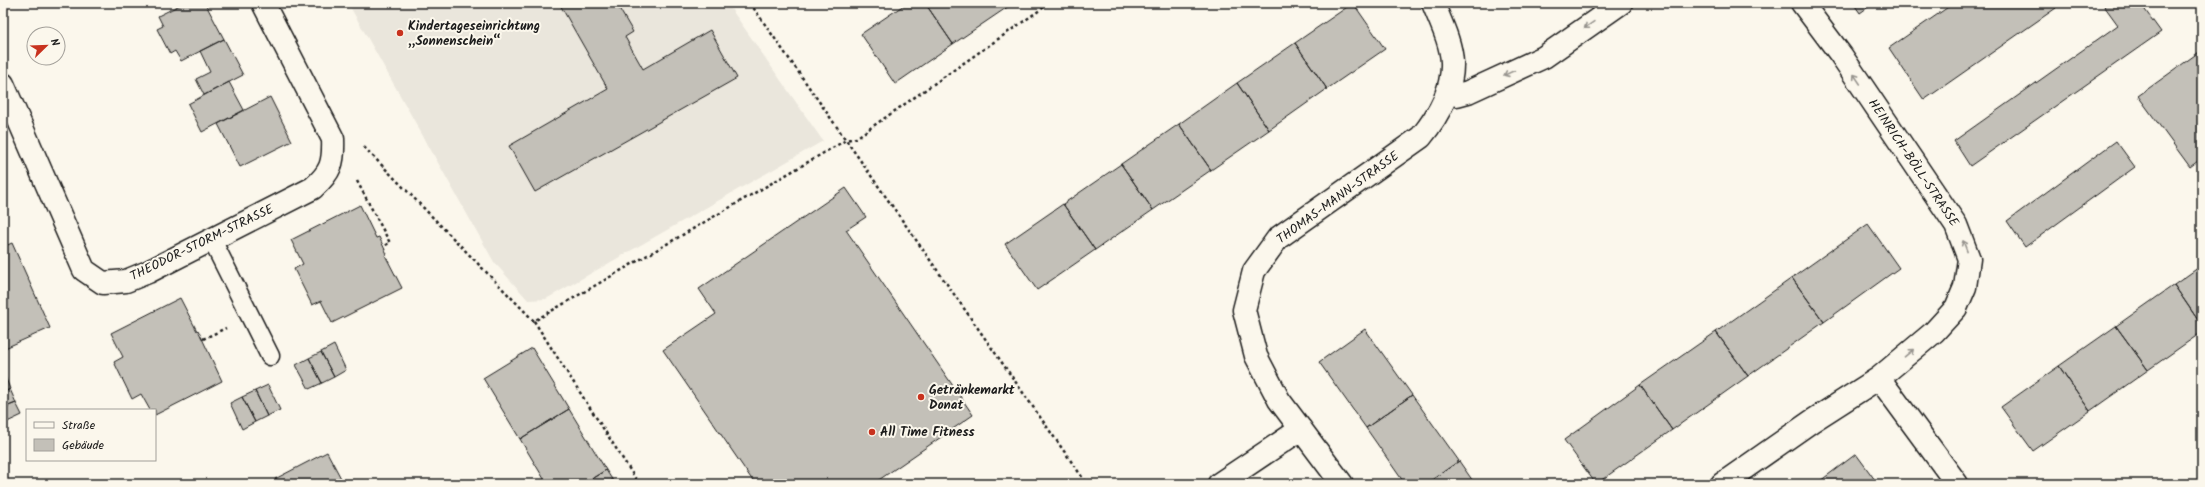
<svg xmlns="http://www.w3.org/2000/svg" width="2205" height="487" font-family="Kalam,sans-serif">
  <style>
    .built { fill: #eae6dc }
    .building { fill: #c3c0b8; stroke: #1c1c1c }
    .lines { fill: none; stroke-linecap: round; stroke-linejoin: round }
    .service-casing { stroke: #1c1c1c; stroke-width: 21 }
    .minor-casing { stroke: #1c1c1c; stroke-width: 25 }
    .path { stroke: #1c1c1c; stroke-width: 2.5; stroke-dasharray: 3 3; stroke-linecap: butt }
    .service { stroke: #fbf7ec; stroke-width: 18 }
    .minor { stroke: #fbf7ec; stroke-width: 22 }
    .oneway { stroke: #97948e }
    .poi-dot { fill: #c8321e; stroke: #fbf7ec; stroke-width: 1.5 }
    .labels { text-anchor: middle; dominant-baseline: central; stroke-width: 4; stroke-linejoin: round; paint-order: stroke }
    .poi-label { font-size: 13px; font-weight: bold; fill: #1c1c1c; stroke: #fbf7ec; text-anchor: start }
    .street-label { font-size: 13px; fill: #1c1c1c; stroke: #fbf7ec }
  </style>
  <rect width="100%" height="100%" fill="#fbf7ec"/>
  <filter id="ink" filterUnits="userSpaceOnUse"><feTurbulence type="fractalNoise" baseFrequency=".025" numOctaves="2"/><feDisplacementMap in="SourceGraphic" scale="8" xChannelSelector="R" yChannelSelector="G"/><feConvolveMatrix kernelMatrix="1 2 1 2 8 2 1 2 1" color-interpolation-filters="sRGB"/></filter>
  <g filter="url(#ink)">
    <path class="built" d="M348 3H727L823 141 546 299 528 300 494 262Z"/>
    <path class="building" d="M184 3H205L224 39 181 61 175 51 170 54 157 29 163 26 158 16Z
      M559 3H616L633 32 625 37 643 69 710 30 737 78 535 192 509 146 608 89Z
      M907 3H925L953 44 895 84 861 34Z
      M925 3H1011L1012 4 953 44Z
      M1353 3 1385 49 1327 89 1295 43Z
      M1853 3H1874L1860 13Z
      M1954 3H2052L2056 8 1924 100 1889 48Z
      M2102 3H2140L2161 32 1970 166 1954 141 2118 25Z
      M224 39 243 75 204 95 196 79 210 72 200 51Z
      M1295 43 1327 89 1269 130 1237 83Z
      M2202 50V158L2190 167 2138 96Z
      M229 82 244 110 202 132 188 104Z
      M1237 83 1269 130 1211 170 1179 124Z
      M270 97 292 141 240 167 218 124Z
      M1179 124 1211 170 1153 210 1121 164Z
      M2116 141 2135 167 2025 247 2007 221Z
      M1121 164 1153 210 1095 250 1063 204Z
      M846 188 866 217 846 230 973 415 873 484H755L663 350 716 314 699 289Z
      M1063 204 1095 250 1037 290 1005 244Z
      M360 205 376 238 379 237 387 254 385 255 402 288 332 323 321 301 312 305 294 269 303 264 291 240Z
      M1868 224 1899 268 1824 322 1792 278Z
      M12 243 50 328 3 349V247Z
      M2202 265V326L2174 285Z
      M1792 278 1824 322 1748 376 1716 332Z
      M2174 285 2202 326V332L2148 370 2116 326Z
      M180 298 197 331 198 330 222 381 155 415V410H150L141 394 132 399 114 362 123 357 111 333Z
      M2116 326 2148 370 2090 411 2059 366Z
      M1365 329 1412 395 1366 428 1319 362Z
      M1716 332 1748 376 1672 430 1640 385Z
      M334 345 346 370 334 377 321 352Z
      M532 348 569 409 520 439 483 378Z
      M321 352 334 377 322 383 309 358Z
      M309 358 322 383 309 389 296 365Z
      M2059 366 2090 411 2033 451 2001 407Z
      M5 376 10 389 3 393V377Z
      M268 385 280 410 267 416 255 391Z
      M1640 385 1672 430 1596 484 1564 440Z
      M10 389 16 403 3 408V393Z
      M255 391 267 416 255 422 242 397Z
      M1412 395 1459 461 1426 484H1405L1366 428Z
      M242 397 255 422 242 429 230 403Z
      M16 403 22 415 3 424V408Z
      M569 409 606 470 583 484H547L520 439Z
      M327 452 344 484H278L275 479Z
      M1856 454 1878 484H1816Z
      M1459 461 1475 484H1426Z
      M606 470 615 484H583Z"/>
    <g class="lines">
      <g class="service-casing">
        <path id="service" d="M212 240 270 356"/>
      </g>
      <g class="minor-casing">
        <path id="minor" d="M3 84 84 270 103 283 126 281 148 272 313 188C331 172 334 163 333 139L263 3
          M1447 92 1457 95 1468 92 1544 57 1621 3
          M1879 378 1957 484
          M1219 484 1301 429
          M1342 484 1279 400 1256 356 1244 310 1254 271 1278 238 1421 137C1438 116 1453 90 1452 62 1451 42 1440 21 1433 3
          M1722 484 1812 421 1879 378 1934 332 1956 308 1965 287 1969 259 1956 225 1841 55 1802 3"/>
      </g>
      <path class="path" d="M750 3 1087 484
        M364 147 534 321 846 140 856 138 1050 3
        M357 181 390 243 383 246
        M534 321 639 484
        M203 339 226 328"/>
      <use href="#service" class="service"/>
      <use href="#minor" class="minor"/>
    </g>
    <defs><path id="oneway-shaft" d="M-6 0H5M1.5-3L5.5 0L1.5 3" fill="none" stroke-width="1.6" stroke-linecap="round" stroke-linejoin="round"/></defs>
    <g class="oneway">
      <use href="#oneway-shaft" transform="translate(1589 25) rotate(145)"/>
      <use href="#oneway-shaft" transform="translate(1509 73) rotate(155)"/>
      <use href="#oneway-shaft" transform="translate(1857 79) rotate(-124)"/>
      <use href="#oneway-shaft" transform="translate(1965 246) rotate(-111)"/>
      <use href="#oneway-shaft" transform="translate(1909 353) rotate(-40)"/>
    </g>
  </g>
  <g class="poi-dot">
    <circle cx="400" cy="33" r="4"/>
    <circle cx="921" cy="397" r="4"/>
    <circle cx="872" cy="432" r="4"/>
  </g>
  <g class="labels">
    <g class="poi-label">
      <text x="408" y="26">Kindertageseinrichtung<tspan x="408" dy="15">„Sonnenschein“</tspan></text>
      <text x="929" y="390">Getränkemarkt<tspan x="929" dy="15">Donat</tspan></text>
      <text x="880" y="432">All Time Fitness</text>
    </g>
    <g class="street-label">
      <text transform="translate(1913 163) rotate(56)">HEINRICH-BÖLL-STRASSE</text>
      <text transform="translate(1338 198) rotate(-36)">THOMAS-MANN-STRASSE</text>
      <text transform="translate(202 243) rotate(-26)">THEODOR-STORM-STRASSE</text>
    </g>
  </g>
  <rect width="2205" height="487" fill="none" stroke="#fbf7ec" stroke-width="16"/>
  <rect x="8" y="8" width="2189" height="471" fill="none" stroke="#1c1c1c" stroke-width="1.5" filter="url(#ink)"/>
  <rect x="26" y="409" width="130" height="52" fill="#fbf7ec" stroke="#a29f99"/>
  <rect x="34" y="422" width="20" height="6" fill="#fbf7ec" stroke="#a29f99"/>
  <text x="62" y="429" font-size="12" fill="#1c1c1c">Straße</text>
  <rect x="34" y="439" width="20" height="12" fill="#c3c0b8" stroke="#a29f99"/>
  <text x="62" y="449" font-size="12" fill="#1c1c1c">Gebäude</text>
  <g transform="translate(46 46) rotate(67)"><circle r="19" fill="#fbf7ec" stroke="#a29f99"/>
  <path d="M0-3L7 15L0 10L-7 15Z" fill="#c8321e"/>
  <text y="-6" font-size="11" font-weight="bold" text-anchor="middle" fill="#1c1c1c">N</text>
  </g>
</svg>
